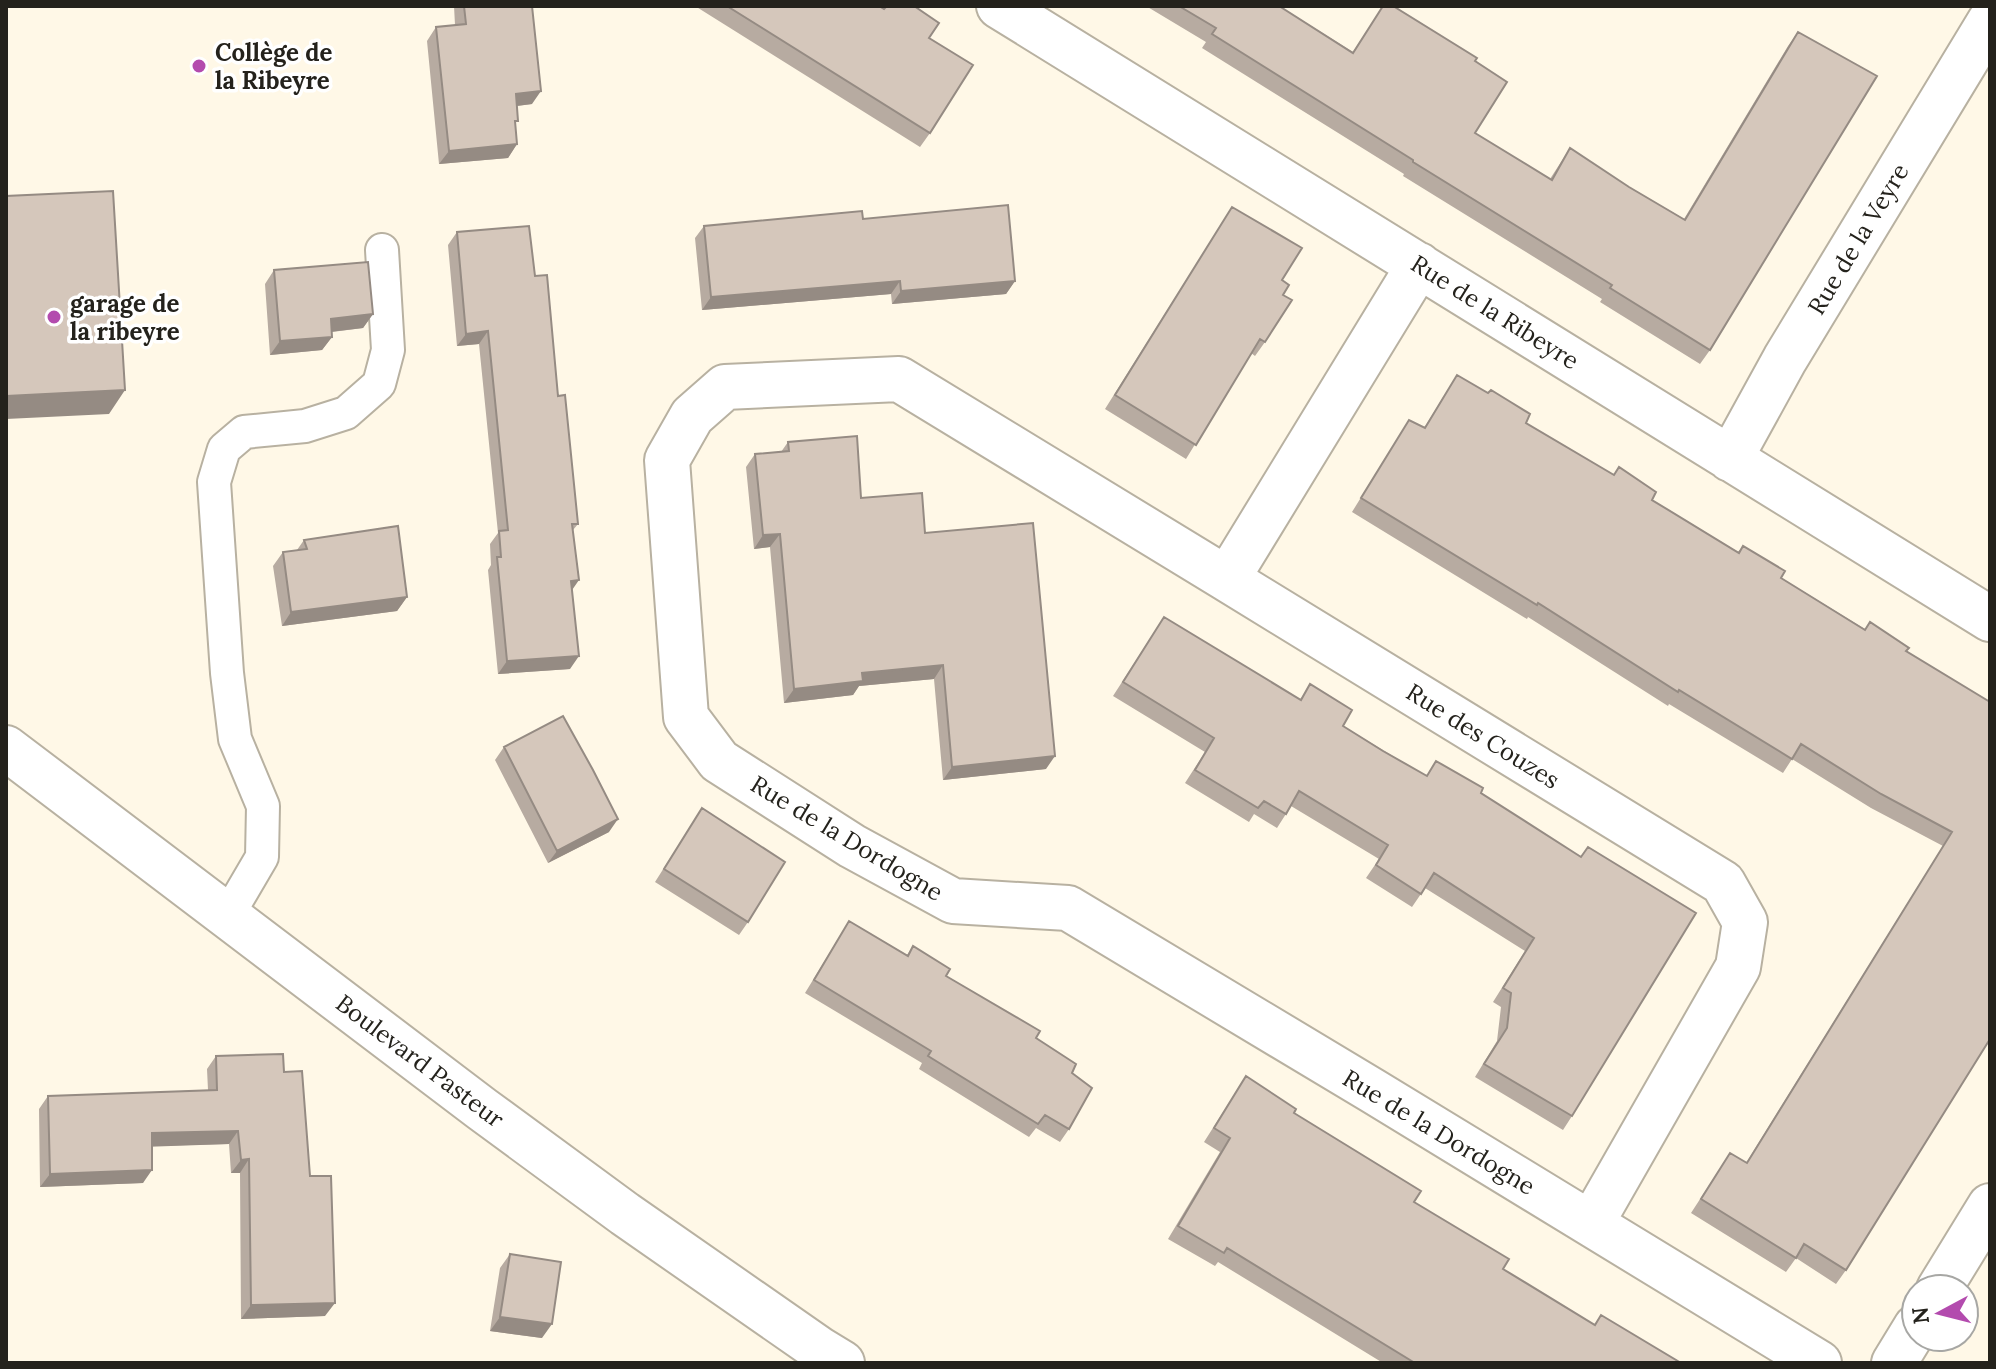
<svg xmlns="http://www.w3.org/2000/svg" width="1996" height="1369" font-family="Lora,serif">
  <style>
    .lines { fill: none; stroke-linecap: round; stroke-linejoin: round }
    .service-casing { stroke: #b8b1a1; stroke-width: 36 }
    .minor-casing { stroke: #b8b1a1; stroke-width: 48 }
    .secondary-casing { stroke: #b8b1a1; stroke-width: 48 }
    .service { stroke: #fff; stroke-width: 32 }
    .minor { stroke: #fff; stroke-width: 44 }
    .secondary { stroke: #fff; stroke-width: 44 }
    .wall { fill: #b7aba1 }
    .shaded-wall { fill: #958b83 }
    .building { fill: #d5c7bb; stroke: #958b83; stroke-width: 2 }
    .poi-dot { fill: #b34bae; stroke: #fff; stroke-width: 3 }
    .labels { text-anchor: middle; dominant-baseline: central; stroke-width: 7; stroke-linejoin: round; paint-order: stroke }
    .poi-label { font-size: 24px; font-weight: bold; fill: #24221c; stroke: #fff; text-anchor: start }
    .street-label { font-size: 24px; fill: #24221c; stroke: #fff }
  </style>
  <rect width="100%" height="100%" fill="#fff8e7"/>
  <g class="lines">
    <g class="service-casing">
      <path id="service" d="M228 915 262 857 263 806 235 739 227 673 214 482 224 449 244 432 305 426 346 413 379 384 388 350 382 250"/>
    </g>
    <g class="minor-casing">
      <path id="minor" d="M999 6 1990 619
        M1419 265 1227 579 1723 883 1745 922 1738 967 1591 1224
        M1730 459 1785 359 1990 21
        M1227 579 899 379 725 387 692 416 667 460 686 717 719 761 852 846 953 901 1068 908 1373 1091 1819 1363
        M1939 1289 1990 1206
        M1894 1363 1916 1327"/>
    </g>
    <g class="secondary-casing">
      <path id="secondary" d="M6 748 482 1109 625 1214 819 1349 842 1363"/>
    </g>
    <use href="#service" class="service"/>
    <use href="#minor" class="minor"/>
    <use href="#secondary" class="secondary"/>
  </g>
  <path class="wall" d="M454 6H532V104L517 106 515 125 517 144 508 158 439 164 427 41 436 27 455 25Z
    M695 6H879L929 38 930 133 920 147Z
    M1146 6H1279L1353 52 1383 6 1475 61V133L1550 179 1570 148 1629 187 1684 219 1788 46 1798 32 1710 350 1700 364 1600 302 1602 299 1403 176 1404 174 1202 48 1206 42Z
    M1232 207 1282 280 1283 295 1265 342 1255 356 1251 353 1186 459 1105 409Z
    M863 219 1015 281 1006 294 892 304 891 294 702 310 695 238 704 226Z
    M457 232 535 276 558 396 578 524 573 530 570 669 498 674 488 570 491 565 490 544 498 533 479 344 457 346 448 245Z
    M274 270 373 314 363 328 332 332V337L322 350 270 355 265 284Z
    M1457 375 1526 423 1738 552 1743 546 1781 578 1865 629 1870 622 1906 651 1990 702 1846 1270 1836 1284 1796 1258 1786 1272 1691 1213 1730 1153 1746 1163 1943 846 1871 808 1792 759 1783 773 1669 704 1668 706 1528 617 1527 619 1352 512 1409 420 1424 428Z
    M788 442 861 498 925 533 1046 769 943 780 934 679 859 686 853 695 784 703 770 547 754 549 746 467 755 454 781 452Z
    M304 540 407 597 397 611 282 626 273 566 283 552 297 550Z
    M1164 617 1300 700 1310 684 1343 726 1426 776 1481 793 1581 857 1572 1116 1563 1130 1475 1077 1497 1041 1501 1007 1493 1002 1525 951 1425 888 1412 907 1366 878 1379 859 1291 806 1277 828 1254 814 1249 822 1185 783 1205 752 1113 696Z
    M504 747 609 832 548 863 495 760Z
    M702 808 748 922 739 935 655 882Z
    M849 921 907 955 913 946 946 976 1036 1038 1072 1073 1069 1129 1060 1142 1036 1128 1029 1137 919 1069 922 1063 805 993Z
    M216 1056 284 1072 310 1176 325 1316 241 1319 240 1173H231L229 1144 152 1146 143 1183 40 1187 39 1109 48 1096 208 1090 207 1069Z
    M1246 1076 1294 1113 1414 1202 1503 1269 1594 1325 1601 1315 1681 1363H1383L1218 1262 1215 1266 1168 1239 1220 1152 1204 1142Z
    M510 1254 542 1338 490 1331 500 1268Z"/>
  <path class="shaded-wall" d="M541 91 532 104 507 107 516 94Z
    M517 144 508 158 439 164 449 151Z
    M900 281 891 294 702 310 711 297Z
    M1015 281 1006 294 892 304 901 291Z
    M373 314 363 328 321 333 331 319Z
    M488 331 479 344 457 346 466 334Z
    M332 337 322 350 270 355 280 341Z
    M125 390 109 414 6 419V396Z
    M780 534 770 547 754 549 763 535Z
    M579 580 570 593 571 581Z
    M407 597 397 611 282 626 291 612Z
    M579 656 570 669 498 674 507 661Z
    M943 665 934 679 859 686 853 695 784 703 794 689 862 673Z
    M1055 756 1046 769 943 780 952 767Z
    M618 819 609 832 548 863 557 851Z
    M238 1131 229 1144 142 1147 152 1133Z
    M249 1159 240 1173H231L241 1160Z
    M152 1170 143 1183 40 1187 50 1174Z
    M335 1303 325 1316 241 1319 251 1305Z
    M500 1317 552 1324 542 1338 490 1331Z"/>
  <path class="building" d="M464 6H532L541 91 516 94 518 121H515L517 144 449 151 436 27 466 24Z
    M727 6H879L884 9 887 6H914L939 23 929 38 973 65 930 133Z
    M1179 6H1279L1353 53 1383 6H1393L1477 58 1475 61 1507 82 1475 133 1552 180 1570 148 1629 187 1685 220 1798 32 1877 76 1710 350 1610 288 1612 285 1413 162V160L1212 34 1216 28Z
    M113 191 125 390 6 396V196Z
    M1008 205 1015 281 901 291 900 281 711 297 704 226 862 211 863 219Z
    M1232 207 1302 248 1282 280 1289 285 1283 295 1292 300 1265 342 1260 339 1196 445 1115 395Z
    M529 226 535 276 547 275 558 396 565 395 578 524H572L579 580 571 581 579 656 507 661 497 557H501L499 531 508 530 488 331 466 334 457 232Z
    M368 262 373 314 331 319 332 337 280 341 274 270Z
    M1457 375 1488 393 1491 390 1509 401 1530 414 1526 423 1614 475 1619 467 1656 492 1652 500 1739 553 1743 546 1785 571 1781 578 1865 630 1870 622 1909 648 1906 651 1990 702V1039L1846 1270 1804 1244 1796 1258 1701 1199 1730 1153 1747 1163 1952 832 1881 794 1801 744 1792 759 1679 690 1678 692 1538 603 1537 605 1361 498 1409 420 1425 428Z
    M857 436 861 498 922 493 925 533 1033 523 1055 756 952 767 943 665 862 673 863 681 794 689 780 534 763 535 755 454 789 451 788 442Z
    M398 526 407 597 291 612 283 552 307 549 304 540Z
    M1164 617 1301 700 1310 684 1352 710 1343 726 1383 751 1427 776 1436 761 1483 788 1481 793 1581 857 1588 847 1696 913 1572 1116 1484 1064 1507 1028 1511 993 1503 988 1534 938 1434 873 1421 894 1376 865 1388 845 1299 791 1286 814 1264 801 1258 808 1195 770 1214 738 1123 682Z
    M563 716 593 770 618 819 557 851 504 747Z
    M702 808 785 862 748 922 664 869Z
    M849 921 908 956 913 946 950 969 946 976 1040 1031 1036 1038 1076 1064 1072 1073 1092 1088 1069 1129 1045 1115 1038 1124 928 1056 931 1051 814 980Z
    M283 1054 284 1072 302 1071 310 1176H331L335 1303 251 1305 249 1159 241 1160 238 1131 152 1133V1170L50 1174 48 1096 217 1090 216 1056Z
    M1246 1076 1296 1109 1294 1113 1421 1191 1414 1202 1509 1259 1503 1269 1595 1325 1601 1315 1681 1363H1415L1227 1248 1224 1253 1178 1226 1230 1138 1214 1128Z
    M510 1254 561 1262 552 1324 500 1317Z"/>
  <g class="poi-dot">
    <circle cx="199" cy="66" r="8"/>
    <circle cx="54" cy="317" r="8"/>
  </g>
  <g class="labels">
    <g class="poi-label">
      <text x="215" y="52">Collège de<tspan x="215" dy="28">la Ribeyre</tspan></text>
      <text x="70" y="303">garage de<tspan x="70" dy="28">la ribeyre</tspan></text>
    </g>
    <g class="street-label">
      <text transform="translate(1858 239) rotate(-59)">Rue de la Veyre</text>
      <text transform="translate(1495 312) rotate(32)">Rue de la Ribeyre</text>
      <text transform="translate(1483 736) rotate(32)">Rue des Couzes</text>
      <text transform="translate(847 838) rotate(31)">Rue de la Dordogne</text>
      <text transform="translate(420 1061) rotate(37)">Boulevard Pasteur</text>
      <text transform="translate(1439 1132) rotate(31)">Rue de la Dordogne</text>
    </g>
  </g>
  <rect width="1996" height="1369" fill="none" stroke="#24221c" stroke-width="16"/>
  <g transform="translate(1940 1313) rotate(263)"><circle r="38" fill="#ffffff" stroke="#a7a7a4" stroke-width="2"/>
  <path d="M0-6L14 30L0 20L-14 30Z" fill="#b34bae"/>
  <text y="-12" font-size="22" font-weight="bold" text-anchor="middle" fill="#24221c">N</text>
  </g>
</svg>
